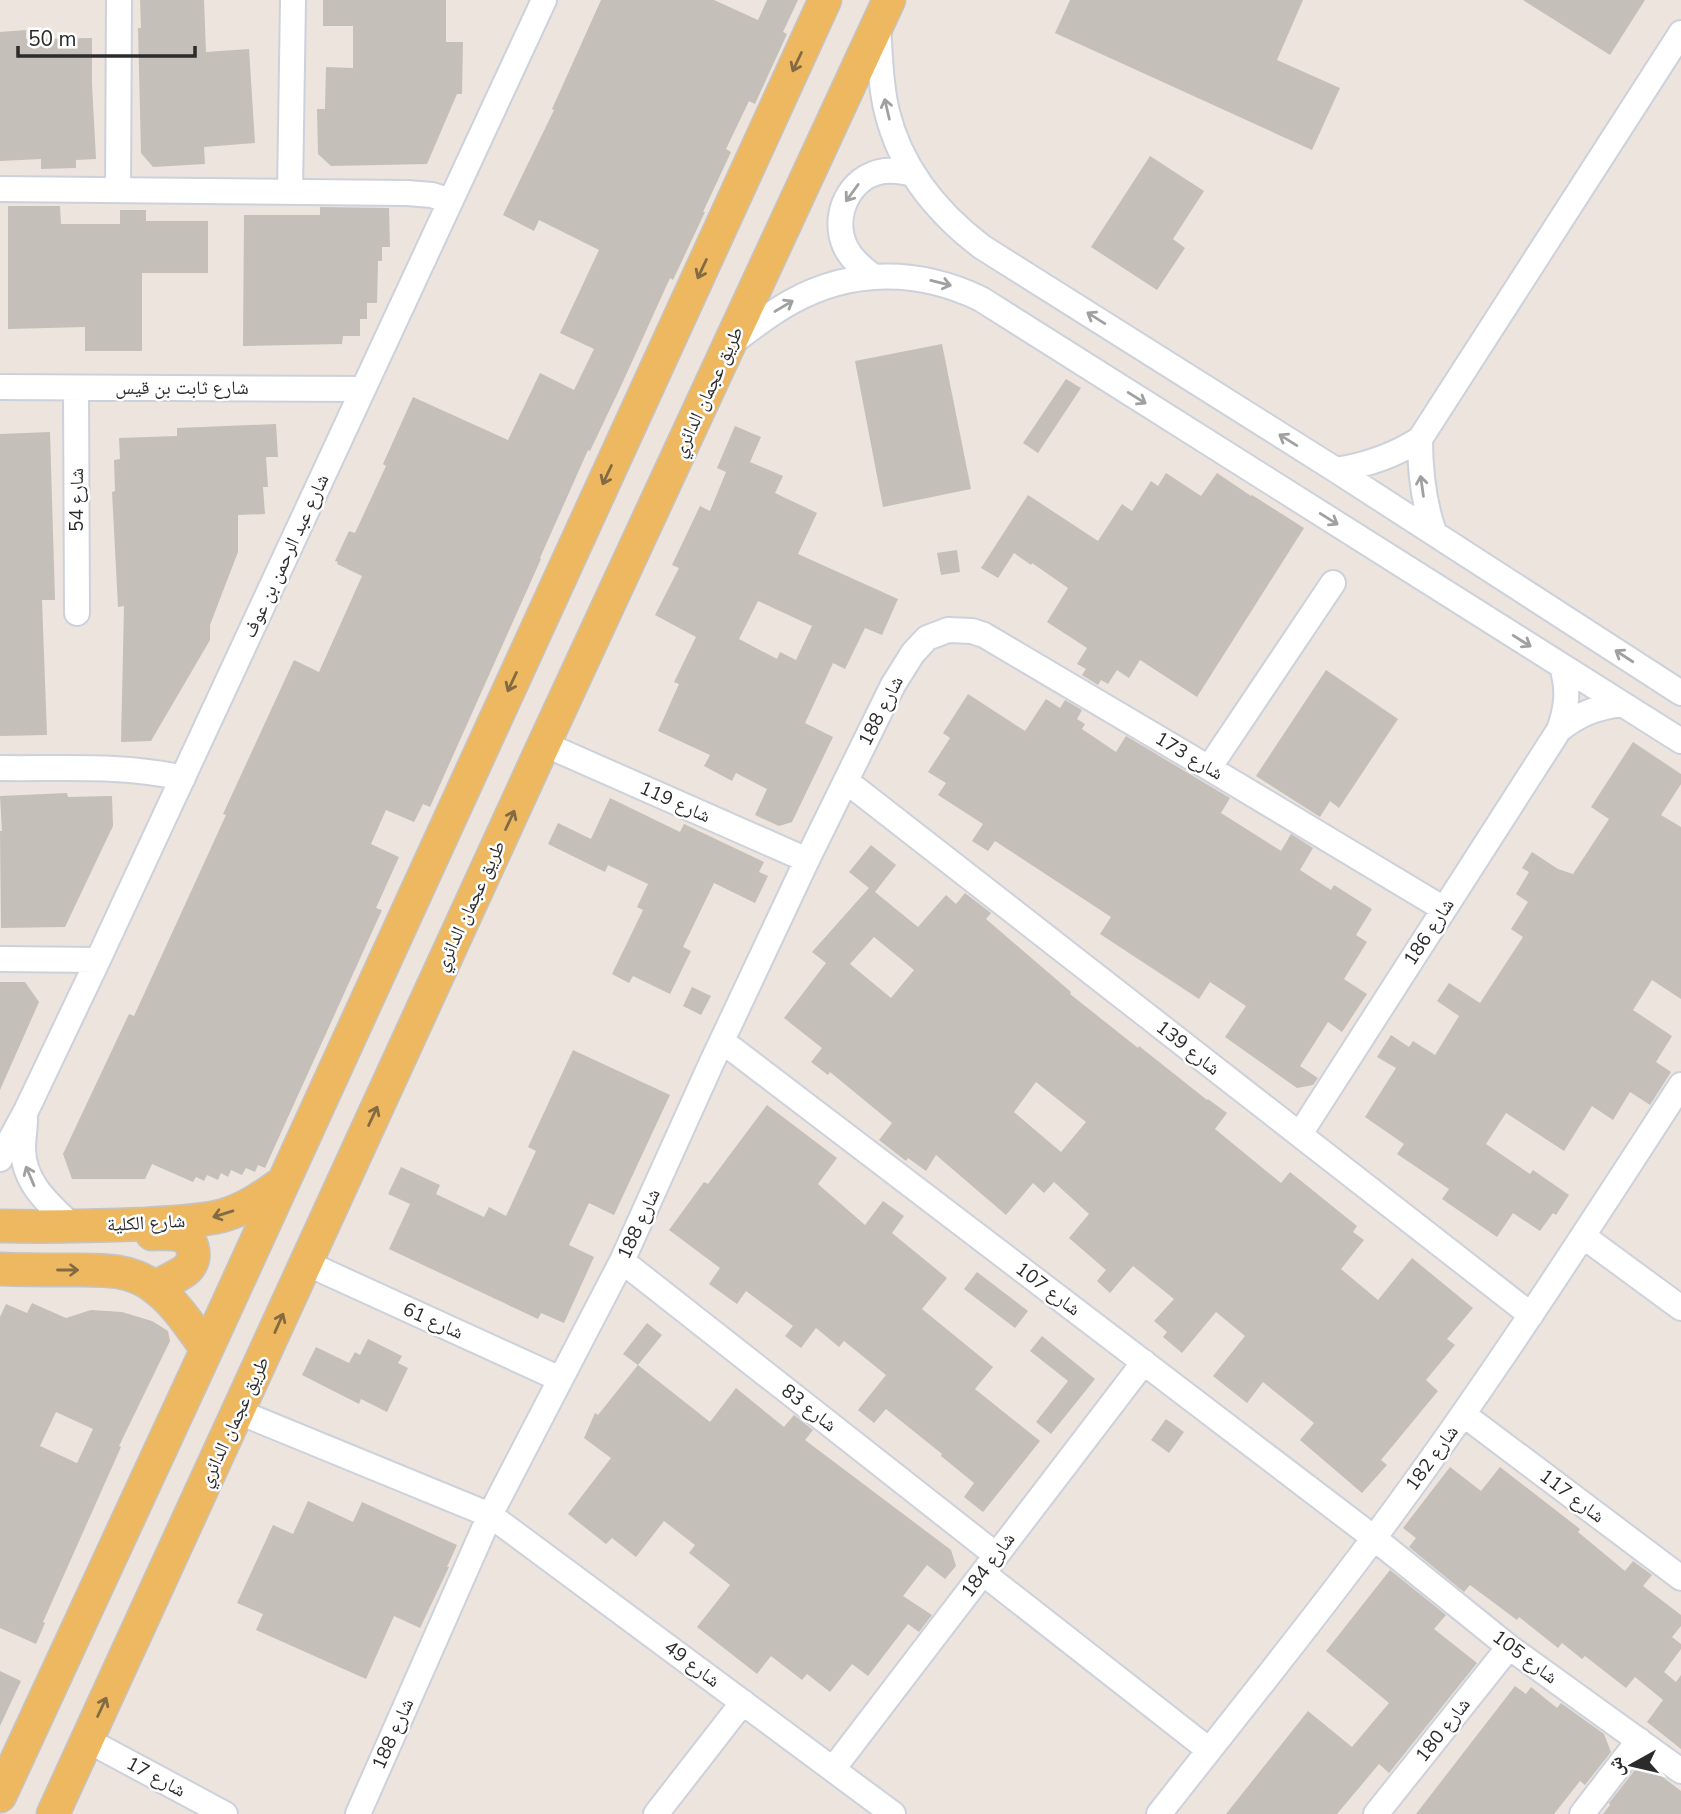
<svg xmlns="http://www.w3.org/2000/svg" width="1681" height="1814" font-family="'Nunito Sans','Noto Naskh Arabic',sans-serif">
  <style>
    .building { fill: #c5bfb9; fill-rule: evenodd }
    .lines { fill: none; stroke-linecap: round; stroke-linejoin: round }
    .minor-casing { stroke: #ccd1dc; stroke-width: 28 }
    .major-casing { stroke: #c4c4c4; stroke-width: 35 }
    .minor { stroke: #fff; stroke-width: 24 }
    .major { stroke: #eeb861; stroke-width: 32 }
    .oneway { stroke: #836a43 }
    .oneway2 { stroke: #a0a0a0 }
    .labels { text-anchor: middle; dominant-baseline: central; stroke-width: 5; stroke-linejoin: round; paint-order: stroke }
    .street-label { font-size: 19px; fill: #2b2b2b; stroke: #fff }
  </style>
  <rect width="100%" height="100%" fill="#ece4dd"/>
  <path class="building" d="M140 0H204L206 52 249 49 255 143 204 147 205 164 153 167 141 153 138 28H141Z
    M323 0H446V42H463L462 94H457L427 164 331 166 318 154 317 109H325L326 67 353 68V26H323Z
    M601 0H714L758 20 767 0H798L783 32 787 34 755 104 749 101 726 149 731 152 703 212H705L673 280 670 278 621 386 590 451 588 450 540 558 541 559 430 807 423 804 414 822 386 810 371 844 399 857 376 908 382 910 265 1168 258 1165 255 1172 246 1168 242 1175 231 1170 228 1177 221 1173 218 1180 207 1175 204 1181 196 1177 193 1182 152 1164 145 1179H72L63 1154 129 1014 134 1016 226 815 223 814 294 660 319 672 362 576 337 564 338 562 335 561 349 531 355 533 386 466 383 464 413 397 508 440 540 373 574 390 594 349 560 333 599 250 539 220 534 231 503 215 554 110 552 109Z
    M1070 0H1303L1277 60 1340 88 1312 150 1055 33Z
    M1523 0H1645L1610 55Z
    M26 30V39L92 38V84L96 159 76 160V168L41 169V159L0 161V32Z
    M1150 156 1204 191 1173 239 1185 248 1157 290 1091 247Z
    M8 206H60L61 224H120V210H146V221H208V273H142V351H85V327L8 329Z
    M320 207 389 208 390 247H382V261H378L377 303H367V319H360V336H343L342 344 243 346 244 215H320Z
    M942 344 971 489 883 507 855 361Z
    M1066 379 1081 388 1038 453 1023 443Z
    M276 424 278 457H266L268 487H263L265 514 238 515V552L210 625V640L151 741 121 742 124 606 118 607 112 492 115 491 114 460 120 459 119 438 177 436V428Z
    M735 426 761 437 750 462 783 476 775 493 817 513 798 554 898 599 882 635 865 628 845 669 833 663 805 723 833 737 792 822 779 826 755 815 767 789 736 773 732 781 704 766 710 755 658 731 679 684 674 682 696 637 655 615 679 568 672 565 700 506 710 511 726 472 717 468ZM758 601 812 626 796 660 780 652 777 659 739 639Z
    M50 432 55 600H42L47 735 0 736V434Z
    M1166 473 1201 496 1217 473 1251 496 1252 495 1304 528 1197 697 1140 660 1129 678 1117 670 1108 684 1101 680 1098 685 1082 675 1086 669 1077 664 1087 648 1047 622 1068 588 1032 563 1031 565 1014 553 998 578 981 568 1028 495 1098 541 1122 504 1132 511 1151 481 1158 486Z
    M957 550 960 572 941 575 937 553Z
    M1326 670 1398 719 1339 808 1330 801 1320 817 1256 776Z
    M968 694 1025 731 1046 699 1060 708 1065 700 1082 710 1077 719 1085 724 1082 729 1116 752 1126 736 1230 798 1221 813 1281 851 1291 834 1313 848 1300 870 1331 890 1334 885 1372 909 1356 935 1367 942 1344 979 1367 994 1342 1032 1328 1022 1300 1066 1318 1078 1313 1085 1297 1088 1225 1037 1246 1006 1210 982 1199 999 1100 934 1111 917 995 841 988 851 972 841 983 824 938 795 946 783 928 772 950 738 943 733Z
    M1633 742 1681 774V784L1661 815 1681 827V999L1652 980 1633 1010 1672 1036 1656 1062 1671 1072 1650 1105 1630 1092 1613 1120 1592 1106 1564 1151 1506 1113 1486 1144 1530 1174 1533 1170 1569 1195 1556 1215 1553 1213 1540 1231 1513 1213 1497 1237 1442 1199 1449 1189 1397 1154 1404 1144 1365 1117 1396 1068 1377 1057 1391 1035 1409 1047 1413 1041 1435 1055 1459 1016 1437 1001 1449 983 1480 1003 1523 937 1511 929 1528 902 1516 894 1529 872 1522 868 1532 852 1558 869 1573 874 1609 819 1591 807Z
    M67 793 68 797 112 796 113 826 65 927 1 928 0 831H2L0 796Z
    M610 798 680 832 684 824 764 862 759 872 768 876 755 903 714 883 683 947 691 951 670 994 633 976 629 983 612 974 643 910 637 907 648 884 608 865 605 872 548 844 558 823 591 839Z
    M871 845 896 865 875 892 918 927 946 895 956 904 965 893 991 913 986 919 1071 992 1070 994 1138 1048 1139 1046 1207 1100 1208 1099 1227 1113 1215 1129 1281 1183 1290 1172 1357 1226 1353 1232 1364 1240 1341 1269 1378 1300 1412 1258 1473 1308 1447 1339 1455 1345 1426 1380 1438 1391 1381 1460 1387 1465 1362 1493 1300 1440 1314 1423 1263 1382 1247 1403 1213 1376 1245 1336 1216 1312 1182 1353 1163 1337 1167 1332 1154 1321 1174 1299 1133 1266 1110 1293 1097 1281 1106 1270 1069 1238 1089 1214 1054 1182 1044 1193 1033 1183 1006 1215 936 1155 926 1171 908 1158 906 1161 879 1140 892 1123 830 1072 828 1075 811 1062 822 1048 784 1018 826 963 812 952 869 888 849 872ZM874 937 914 970 891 998 850 964ZM1036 1082 1086 1122 1061 1152 1014 1112Z
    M0 982H25L39 1002 0 1090Z
    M692 987 711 996 701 1015 683 1006Z
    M573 1050 670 1095 614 1215 589 1203 569 1245 594 1257 564 1323 541 1313 538 1319 389 1249 410 1204 388 1194 401 1167 440 1185 436 1194 484 1217 489 1207 506 1216 536 1151 528 1147Z
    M767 1105 837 1158 818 1184 865 1225 883 1201 904 1216 892 1233 947 1278 922 1309 993 1367 975 1389 1040 1441 983 1512 964 1497 974 1483 941 1456 942 1454 886 1409 874 1423 858 1410 886 1375 844 1341 839 1347 816 1328 801 1348 785 1336 793 1326 746 1291 737 1304 709 1284 720 1268 669 1230 704 1182 708 1184Z
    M977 1272 1028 1311 1015 1328 964 1289Z
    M32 1303 66 1318 91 1310 122 1312 152 1321 168 1331 170 1341 119 1446 121 1447 43 1622 45 1623 36 1644 0 1628V1317L6 1304 27 1313ZM56 1412 93 1429 77 1463 40 1446Z
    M647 1323 662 1335 638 1365 623 1354Z
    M1042 1336 1095 1379 1051 1434 1036 1422 1068 1381 1030 1351Z
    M368 1339 402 1356 398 1363 408 1368 387 1412 361 1399 359 1404 302 1375 316 1347 349 1363 355 1352 360 1355Z
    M638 1365 710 1422 736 1388 784 1427 794 1415 813 1430 805 1440 951 1550 956 1566 945 1579 927 1565 903 1596 932 1615 919 1632 908 1624 868 1676 852 1664 830 1692 807 1674 802 1680 771 1656 757 1674 697 1627 730 1585 689 1553 695 1545 664 1521 636 1557 612 1538 606 1544 568 1514 611 1458 584 1438 595 1413 598 1415Z
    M1166 1419 1184 1432 1169 1453 1151 1440Z
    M1450 1467 1481 1491 1500 1467 1580 1529 1578 1532 1625 1571 1633 1561 1652 1575 1643 1586 1681 1615V1626L1672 1637 1681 1644V1649L1664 1672 1676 1682 1681 1675V1749L1647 1722 1663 1700 1635 1677 1626 1688 1585 1656 1582 1659 1562 1643 1558 1648 1519 1617 1517 1620 1470 1585 1464 1592 1409 1547 1416 1538 1403 1528Z
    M308 1501 353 1522 362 1502 457 1545 447 1567H449L420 1628 394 1616 366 1679 256 1630 263 1614 237 1603 273 1525 293 1534Z
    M1390 1570 1446 1615 1434 1629 1477 1663 1389 1773 1379 1764 1337 1814H1226L1308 1711 1352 1747 1389 1703 1326 1651Z
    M0 1671 21 1681 0 1726Z
    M1515 1686 1526 1694 1531 1687 1557 1708 1561 1703 1604 1734 1611 1752 1585 1785 1580 1781 1554 1814H1416Z
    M1642 1761 1681 1791V1814H1603L1610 1805 1609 1803Z"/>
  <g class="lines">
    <g class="minor-casing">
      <path id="minor" d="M878 25C880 54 880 84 887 112 901 169 936 212 982 247L1336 470 1681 693
        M0 189 407 193 432 195 450 201
        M118 190 119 0
        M290 192 293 0
        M874 277C862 268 851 259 845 246 831 215 850 176 884 171 893 170 903 172 911 173
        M729 345C749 330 769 314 791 302 852 268 919 269 981 299L1681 741
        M0 387 363 389
        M76 388 77 613
        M1420 439C1420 471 1423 501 1434 532
        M1336 470C1367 465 1394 456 1420 439L1681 33
        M1559 730C1579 714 1597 707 1622 704
        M544 744 807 860
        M0 768C60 769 124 764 183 778
        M1209 768 1333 583
        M846 781 1531 1315
        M0 959 98 960
        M722 1041 1374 1538 1509 1647 1681 1771
        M25 1119C25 1129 23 1138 23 1148 23 1183 49 1204 73 1227
        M1300 1134 1559 730C1567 708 1569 689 1562 667
        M0 1159 26 1111 98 960 544 0
        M1583 1236 1681 1308
        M622 1261 996 1555
        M306 1263 560 1379
        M239 1412 490 1515 893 1814
        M1463 1414 1681 1578
        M983 1573 1209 1750
        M87 1740 225 1814
        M833 1769 1144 1362
        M358 1814 490 1515 622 1261 711 1064 807 860 893 685 913 653 927 638 948 630 972 631 984 635 1209 768 1444 909
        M656 1814 743 1702
        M1159 1814C1231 1722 1305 1631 1374 1538 1483 1392 1582 1238 1681 1085
        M1376 1814 1509 1647
        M1582 1814 1639 1740"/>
    </g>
    <g class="major-casing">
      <path id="major" d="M0 1226C49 1227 97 1226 146 1224 171 1222 197 1222 221 1216 244 1210 264 1196 282 1183
        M152 1234C168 1234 190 1230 193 1251 194 1257 192 1263 189 1267 181 1276 165 1281 155 1287
        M0 1269C22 1270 44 1270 65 1270 96 1270 129 1267 154 1287 176 1303 191 1328 207 1349
        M0 1796 207 1349 825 0
        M53 1814 544 744 889 0"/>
    </g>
    <use href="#minor" class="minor"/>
    <use href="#major" class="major"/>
  </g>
  <defs><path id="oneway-shaft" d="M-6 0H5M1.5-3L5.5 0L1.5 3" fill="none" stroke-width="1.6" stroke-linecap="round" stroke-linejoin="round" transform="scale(1.75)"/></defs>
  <g class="oneway">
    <use href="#oneway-shaft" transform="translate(797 62) rotate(115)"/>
    <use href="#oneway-shaft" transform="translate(702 269) rotate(115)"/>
    <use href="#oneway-shaft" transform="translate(607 475) rotate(115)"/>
    <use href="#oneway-shaft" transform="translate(512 682) rotate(115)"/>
    <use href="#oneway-shaft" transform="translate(510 820) rotate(-65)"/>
    <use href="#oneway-shaft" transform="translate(373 1116) rotate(-65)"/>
    <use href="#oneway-shaft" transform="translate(223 1214) rotate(163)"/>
    <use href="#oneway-shaft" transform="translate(68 1270)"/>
    <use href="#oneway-shaft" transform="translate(279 1323) rotate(-66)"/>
    <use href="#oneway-shaft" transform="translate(102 1707) rotate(-65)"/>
  </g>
  <g class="oneway2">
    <use href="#oneway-shaft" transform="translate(887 109) rotate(-103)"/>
    <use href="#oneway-shaft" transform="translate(852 193) rotate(126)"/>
    <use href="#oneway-shaft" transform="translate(941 283) rotate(14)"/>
    <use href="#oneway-shaft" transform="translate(784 306) rotate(-31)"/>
    <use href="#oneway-shaft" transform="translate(1096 318) rotate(-148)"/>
    <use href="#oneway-shaft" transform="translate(1137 398) rotate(32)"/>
    <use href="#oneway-shaft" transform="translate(1288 440) rotate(-148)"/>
    <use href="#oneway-shaft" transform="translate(1422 486) rotate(-98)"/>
    <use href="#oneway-shaft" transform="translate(1329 519) rotate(32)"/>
    <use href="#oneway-shaft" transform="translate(1522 641) rotate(32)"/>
    <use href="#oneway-shaft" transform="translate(1624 656) rotate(-147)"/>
    <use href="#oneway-shaft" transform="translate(30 1176) rotate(-113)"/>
  </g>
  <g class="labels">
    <g class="street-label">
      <text x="182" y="388">شارع ثابت بن قيس</text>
      <text transform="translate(708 392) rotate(-65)">طريق عجمان الدائري</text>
      <text transform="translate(77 500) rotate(-90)">شارع 54</text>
      <text transform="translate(286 556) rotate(-65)">شارع عبد الرحمن بن عوف</text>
      <text transform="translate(881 711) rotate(-63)">شارع 188</text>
      <text transform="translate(1189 756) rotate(31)">شارع 173</text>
      <text transform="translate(675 802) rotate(24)">شارع 119</text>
      <text transform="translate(470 906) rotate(-65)">طريق عجمان الدائري</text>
      <text transform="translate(1429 932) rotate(-57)">شارع 186</text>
      <text transform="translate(1188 1048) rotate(38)">شارع 139</text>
      <text transform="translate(146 1223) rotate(-3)">شارع الكلية</text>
      <text transform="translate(639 1224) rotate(-65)">شارع 188</text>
      <text transform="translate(1048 1289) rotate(37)">شارع 107</text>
      <text transform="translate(433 1321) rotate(24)">شارع 61</text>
      <text transform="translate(809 1408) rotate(38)">شارع 83</text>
      <text transform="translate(234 1422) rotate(-65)">طريق عجمان الدائري</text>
      <text transform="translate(1432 1458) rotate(-54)">شارع 182</text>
      <text transform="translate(1572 1496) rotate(37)">شارع 117</text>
      <text transform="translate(988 1565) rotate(-53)">شارع 184</text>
      <text transform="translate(1525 1657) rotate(37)">شارع 105</text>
      <text transform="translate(692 1664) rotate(37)">شارع 49</text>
      <text transform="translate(1443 1730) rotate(-52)">شارع 180</text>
      <text transform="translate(393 1734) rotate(-66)">شارع 188</text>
      <text transform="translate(156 1777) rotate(28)">شارع 17</text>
    </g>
  </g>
  <g transform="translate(1632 1765) rotate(262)" stroke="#ffffff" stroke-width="5" paint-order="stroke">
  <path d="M0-5L12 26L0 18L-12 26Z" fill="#2b2b2b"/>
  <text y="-10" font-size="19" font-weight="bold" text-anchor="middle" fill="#2b2b2b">ش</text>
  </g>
  <path d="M18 46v10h177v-10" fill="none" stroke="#2b2b2b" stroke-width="3.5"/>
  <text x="28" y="46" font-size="21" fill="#2b2b2b" stroke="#ffffff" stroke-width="5" paint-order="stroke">50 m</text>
</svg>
